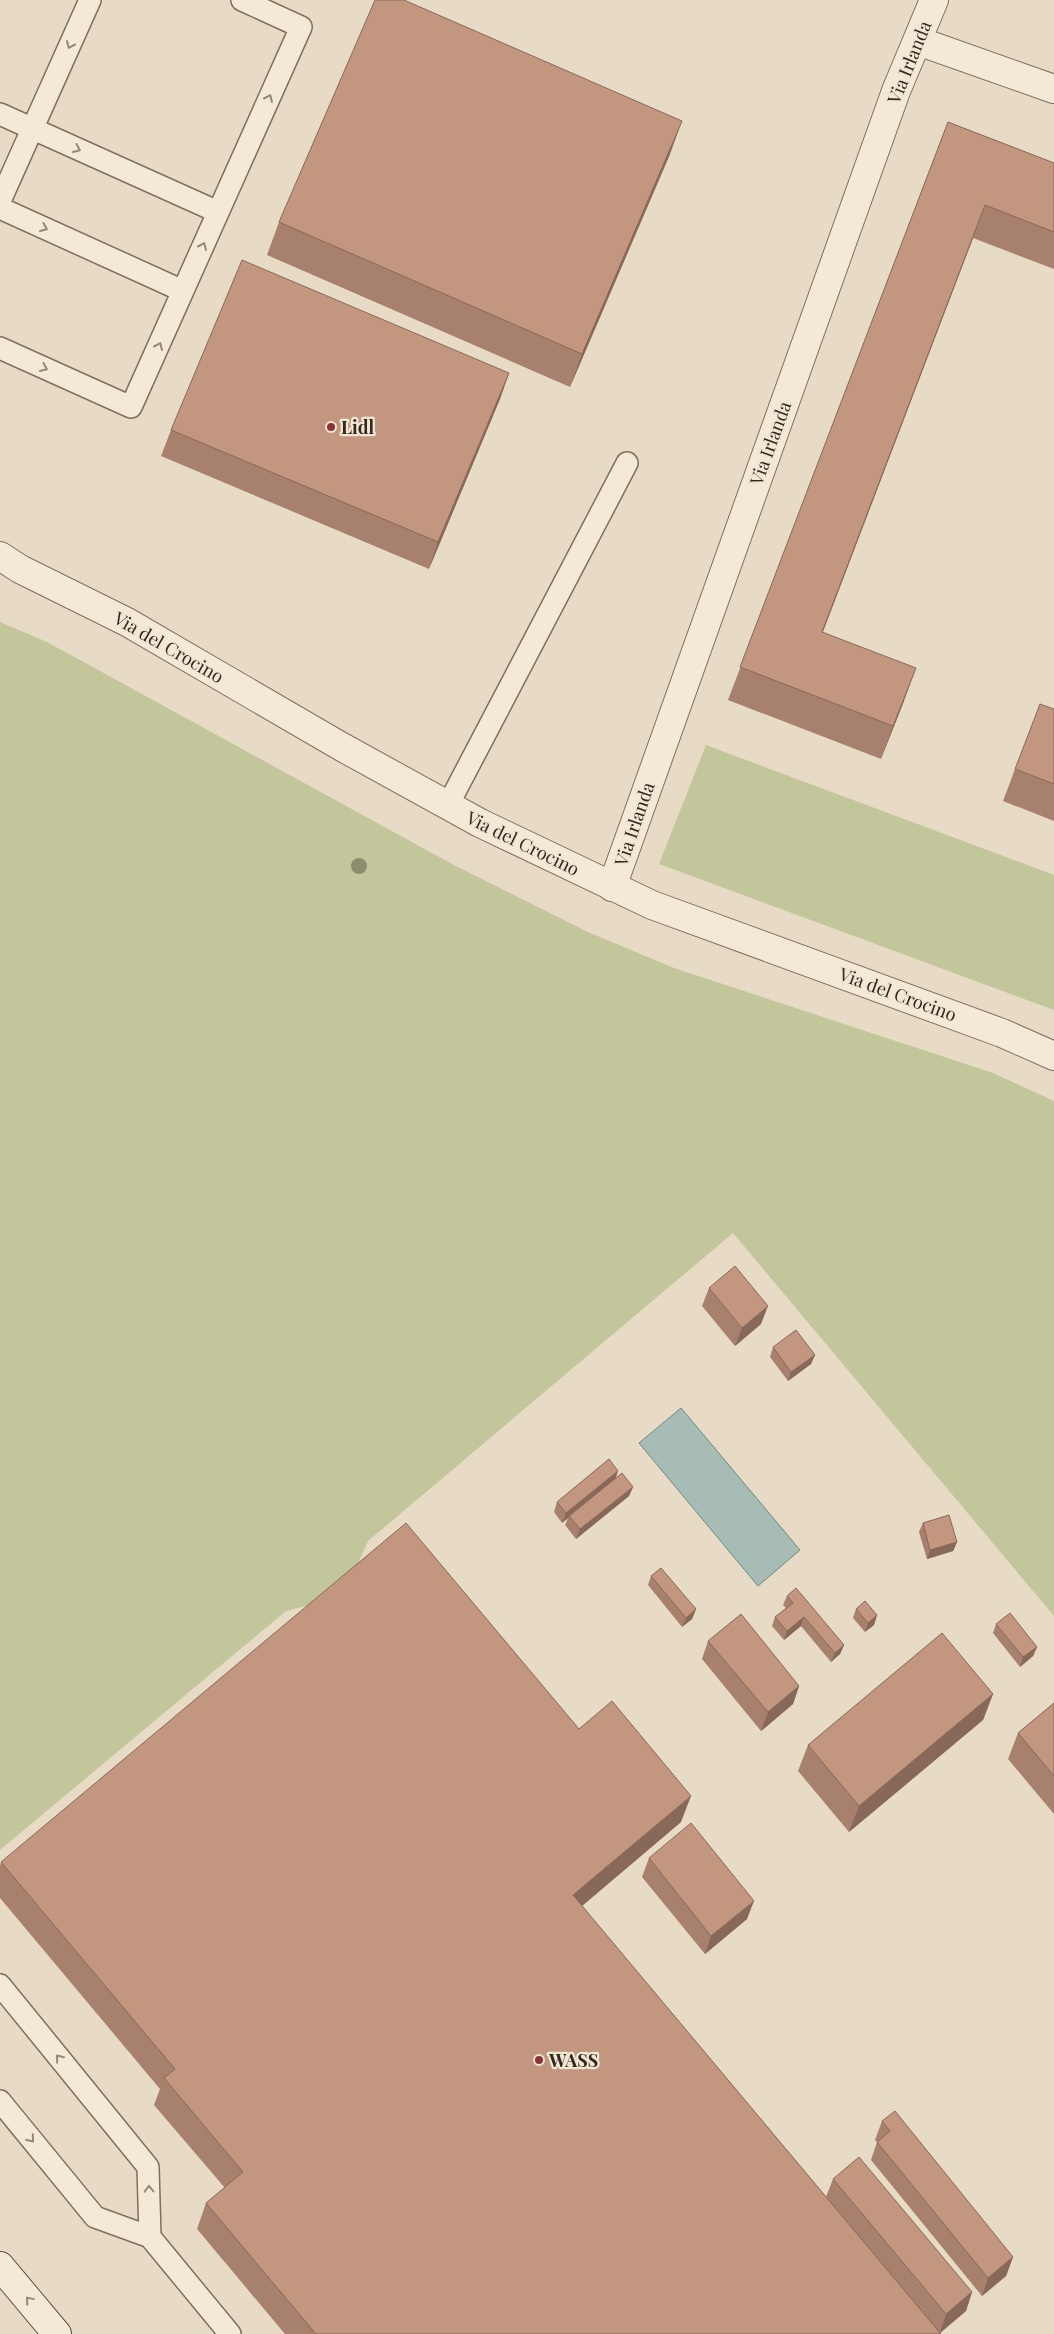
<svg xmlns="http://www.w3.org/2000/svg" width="1054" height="2334" font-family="'Playfair Display',serif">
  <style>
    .green { fill: #c3c59a }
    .water { fill: #a6bcb4; stroke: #6e8981 }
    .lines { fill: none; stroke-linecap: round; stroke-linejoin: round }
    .service-casing { stroke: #816e5d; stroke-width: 24 }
    .minor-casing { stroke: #816e5d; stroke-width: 30 }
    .secondary-casing { stroke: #634f40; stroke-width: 30 }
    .service { stroke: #f4e9d7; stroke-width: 21 }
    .minor { stroke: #f4e9d7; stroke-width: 28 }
    .secondary { stroke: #f4e9d7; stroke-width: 28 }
    .tree { fill: #8f8d6f }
    .wall { fill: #a7816d }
    .shaded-wall { fill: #886959 }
    .building { fill: #c2967f; stroke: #886959 }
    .oneway { stroke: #94887b }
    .poi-dot { fill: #89343b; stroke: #f1e6d3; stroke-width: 2 }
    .labels { text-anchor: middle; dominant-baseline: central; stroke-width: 4.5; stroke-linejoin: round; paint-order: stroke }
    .street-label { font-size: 18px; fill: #33271f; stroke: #f1e6d3 }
    .poi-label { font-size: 18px; font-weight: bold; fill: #33271f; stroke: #f1e6d3; text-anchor: start }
  </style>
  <rect width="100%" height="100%" fill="#e8dbc5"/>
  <path class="green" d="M0 622 47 642 452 864 588 932 674 968 993 1073 1054 1101V1616L733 1233 368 1541 348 1586 321 1602 286 1611 0 1850Z
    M706 745 1054 875V1010L659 864Z"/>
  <path class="water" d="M681 1408 800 1550 758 1586 639 1443Z"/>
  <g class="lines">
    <g class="service-casing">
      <path id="service" d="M0 114 218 212
        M0 201 90 0
        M0 208 183 291
        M0 348 131 407 301 27 242 0
        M448 805 627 463
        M0 1985 148 2167 150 2237
        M0 2101 95 2217 150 2237 230 2334"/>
    </g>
    <g class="minor-casing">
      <path id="minor" d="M918 41 1054 89
        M0 556 20 569 127 622 342 747 480 823 652 905 1002 1033 1054 1056
        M612 887 896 91 934 0"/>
    </g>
    <g class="secondary-casing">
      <path id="secondary" d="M0 2266 57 2334"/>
    </g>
    <use href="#service" class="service"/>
    <use href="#minor" class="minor"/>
    <use href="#secondary" class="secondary"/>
  </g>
  <circle class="tree" cx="359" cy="866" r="8"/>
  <path class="wall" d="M948 122 1054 163V269L973 238 823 632 904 701 881 759 728 700Z
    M670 154 570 387 267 255 279 222Z
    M509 373 500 399 429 569 161 456 171 430Z
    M1054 709V821L1003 801 1015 769Z
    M709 1288 761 1324 735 1346 702 1306Z
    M773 1347 815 1355 811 1364 788 1381 770 1357Z
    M618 1471 615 1479 633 1487 629 1496 576 1539 565 1525 568 1518 562 1523 554 1512 557 1502Z
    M923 1523 957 1542 953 1551 927 1559 919 1532Z
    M651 1576 696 1609 692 1619 682 1627 648 1585Z
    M787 1596 844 1645 840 1654 831 1662 801 1626 784 1640 772 1626 775 1617 786 1608 783 1605Z
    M856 1609 877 1615 874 1625 865 1632 853 1618Z
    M996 1624 1037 1647 1033 1656 1020 1667 993 1633Z
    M708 1641 799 1686 793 1704 761 1731 702 1659Z
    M993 1694 983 1720 849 1832 798 1771 808 1745Z
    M1054 1703V1814L1008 1759 1018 1733Z
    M681 1822 582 1906 941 2334H285L197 2229 206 2203 225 2188 154 2105 160 2089 0 1898V1866L1 1862Z
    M649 1858 747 1919 705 1954 642 1877Z
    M882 2121 1013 2257 1006 2276 982 2296 871 2160 877 2142 875 2140Z
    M833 2179 972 2292 966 2311 940 2333 826 2197Z"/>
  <path class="shaded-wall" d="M682 121 670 154 570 387 582 354Z
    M985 205 973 238 810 665 822 632Z
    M509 373 500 399 429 569 438 542Z
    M916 668 904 701 881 759 893 726Z
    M768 1306 761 1324 735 1346 742 1328Z
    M815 1355 811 1364 788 1381 791 1372Z
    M618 1471 615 1480 569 1516 568 1518 562 1523 566 1513Z
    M633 1487 629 1496 576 1539 580 1529Z
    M957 1542 953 1551 927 1559 930 1550Z
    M696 1609 692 1619 682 1627 686 1618Z
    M877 1615 874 1625 865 1632 868 1623Z
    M804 1617 801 1626 784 1640 787 1631Z
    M844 1645 840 1654 831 1662 835 1653Z
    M1037 1647 1033 1656 1020 1667 1023 1657Z
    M799 1686 793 1704 761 1731 768 1712Z
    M993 1694 983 1720 849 1832 859 1806Z
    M691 1796 681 1822 563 1922 573 1895Z
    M754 1901 747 1919 705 1954 711 1936Z
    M1013 2257 1006 2276 982 2296 988 2278Z
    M972 2292 966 2311 940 2333 946 2314Z"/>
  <path class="building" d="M375 0H404L682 121 582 354 279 222Z
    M948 122 1054 163V232L985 205 822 632 916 668 893 726 740 667Z
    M242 260 509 373 438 542 171 430Z
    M1040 704 1054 709V784L1015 769Z
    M735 1266 768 1306 742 1328 709 1288Z
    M796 1330 815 1355 791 1372 773 1347Z
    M609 1459 618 1471 566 1513 557 1502Z
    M622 1473 633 1487 580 1529 569 1516Z
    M949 1515 957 1542 930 1550 923 1523Z
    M406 1523 579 1729 612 1701 691 1796 573 1895 941 2334H316L206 2203 243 2172 164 2078 175 2069 1 1862Z
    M661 1568 696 1609 686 1618 651 1576Z
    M796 1588 844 1645 835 1653 804 1617 787 1631 775 1617 793 1603 787 1596Z
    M865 1601 877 1615 868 1623 856 1609Z
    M1010 1613 1037 1647 1023 1657 996 1624Z
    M741 1614 799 1686 768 1712 708 1641Z
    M942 1633 993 1694 859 1806 808 1745Z
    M1054 1703V1776L1018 1733Z
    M691 1823 754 1901 711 1936 649 1858Z
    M895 2111 1013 2257 988 2278 877 2142 890 2131 882 2121Z
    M859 2157 972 2292 946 2314 833 2179Z"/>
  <defs><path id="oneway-chevron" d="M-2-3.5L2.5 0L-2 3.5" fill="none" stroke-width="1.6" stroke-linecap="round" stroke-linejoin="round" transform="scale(1.25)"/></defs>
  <g class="oneway">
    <use href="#oneway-chevron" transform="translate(70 45) rotate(114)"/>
    <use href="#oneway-chevron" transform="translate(269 98) rotate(-66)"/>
    <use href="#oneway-chevron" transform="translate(77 149) rotate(24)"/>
    <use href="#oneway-chevron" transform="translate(44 228) rotate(24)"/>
    <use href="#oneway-chevron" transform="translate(203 246) rotate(-66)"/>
    <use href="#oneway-chevron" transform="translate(159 346) rotate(-66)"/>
    <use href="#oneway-chevron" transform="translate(44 368) rotate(24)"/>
    <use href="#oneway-chevron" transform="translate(59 2058) rotate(-129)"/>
    <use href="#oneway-chevron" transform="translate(31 2139) rotate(51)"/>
    <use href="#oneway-chevron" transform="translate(149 2189) rotate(-91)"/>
    <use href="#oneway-chevron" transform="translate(29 2300) rotate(-130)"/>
  </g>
  <g class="poi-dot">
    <circle cx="331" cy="427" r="5"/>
    <circle cx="539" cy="2060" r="5"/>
  </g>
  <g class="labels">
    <g class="street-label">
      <text transform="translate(909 62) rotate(-68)">Via Irlanda</text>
      <text transform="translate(770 443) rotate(-70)">Via Irlanda</text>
      <text transform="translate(169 647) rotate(30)">Via del Crocino</text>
      <text transform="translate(634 824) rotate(-71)">Via Irlanda</text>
      <text transform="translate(523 843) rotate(26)">Via del Crocino</text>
      <text transform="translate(898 994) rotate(20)">Via del Crocino</text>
    </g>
    <g class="poi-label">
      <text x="341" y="427">Lidl</text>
      <text x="549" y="2060">WASS</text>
    </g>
  </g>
</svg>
